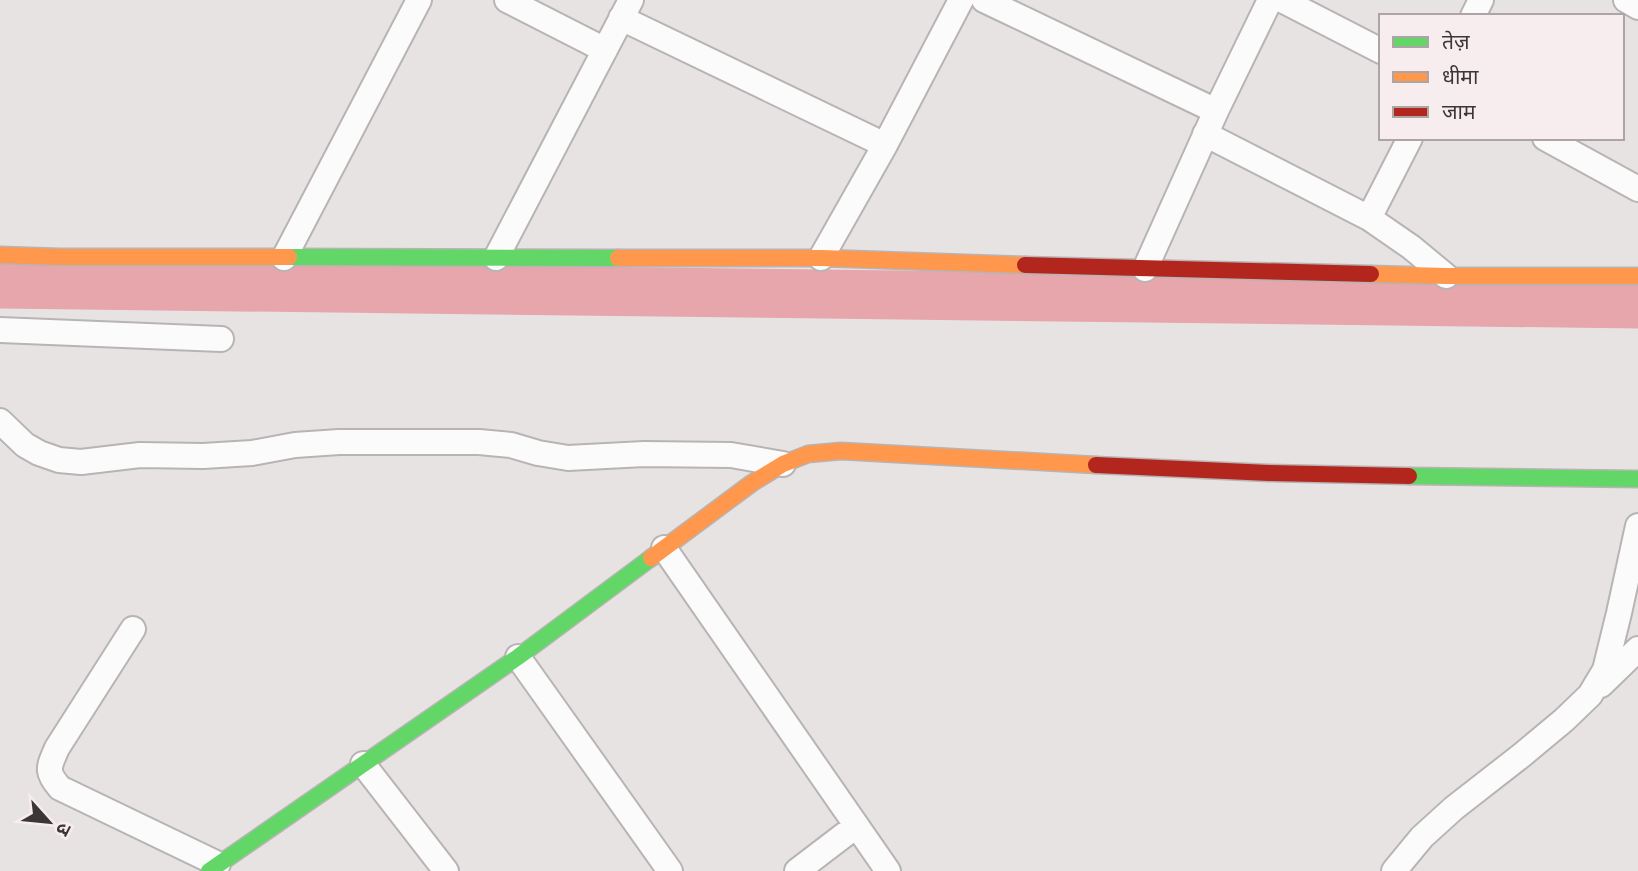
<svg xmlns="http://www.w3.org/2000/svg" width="1638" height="871" font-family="'Alegreya Sans','Noto Sans Devanagari',sans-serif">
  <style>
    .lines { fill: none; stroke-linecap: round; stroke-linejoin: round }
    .river { stroke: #e7a6ac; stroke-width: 49 }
    .street-casing { stroke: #b8b4b4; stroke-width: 28 }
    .fast-casing { stroke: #b8b4b4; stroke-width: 19 }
    .slow-casing { stroke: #b8b4b4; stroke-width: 19 }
    .jam-casing { stroke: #b8b4b4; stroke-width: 19 }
    .street { stroke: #fcfbfb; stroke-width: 24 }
    .fast { stroke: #63d668; stroke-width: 16 }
    .slow { stroke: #ff974d; stroke-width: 16 }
    .jam { stroke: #b3261e; stroke-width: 16 }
  </style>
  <rect width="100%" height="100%" fill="#e8e3e3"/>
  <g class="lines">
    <path class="river" d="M0 284 1638 304"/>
    <g class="street-casing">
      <path id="street" d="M507 0 605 50
        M984 0 1216 111
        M1282 0 1381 51
        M1626 0 1638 7
        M1473 16 1481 0
        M621 18 885 145
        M1205 134 1369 218 1411 247 1446 276
        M1545 138 1638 189
        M1369 218 1410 138
        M284 258 419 0
        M496 258 631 0
        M821 258 885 145 961 0
        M1145 269 1216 111 1270 0
        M0 330 221 339
        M0 421 25 445 39 453 59 460 81 462 140 455 203 456 252 453 295 445 339 442H479L511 445 538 453 568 458 644 454 731 455 783 464
        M664 548 888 871
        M133 629 57 748C49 767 45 771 60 788L218 864
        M518 657 670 871
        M1601 685 1638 649
        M363 764 446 871
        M797 871 856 826
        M1394 871 1422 837 1454 808 1522 755 1564 720 1590 695 1605 670 1619 613 1638 526"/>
    </g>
    <g class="fast-casing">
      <path id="fast" d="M289 257 618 258
        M1409 476 1638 479
        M209 871 518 657 651 558"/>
    </g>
    <g class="slow-casing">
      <path id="slow" d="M0 255 60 257H289
        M618 258H821L1025 265
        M1371 274 1446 276H1638
        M651 558 752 483 783 464 808 454 841 451 1096 465"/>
    </g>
    <g class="jam-casing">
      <path id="jam" d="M1025 265 1371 274
        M1096 465 1269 473 1409 476"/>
    </g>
    <use href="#street" class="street"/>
    <use href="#fast" class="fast"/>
    <use href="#slow" class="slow"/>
    <use href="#jam" class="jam"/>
  </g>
  <rect x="1379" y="14" width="245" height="126" fill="#f8edee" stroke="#aca4a5" stroke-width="2"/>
  <rect x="1393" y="37" width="35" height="10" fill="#63d668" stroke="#aca4a5" stroke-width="2"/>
  <text x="1442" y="49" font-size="21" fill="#3b3737">तेज़</text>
  <rect x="1393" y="72" width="35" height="10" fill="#ff974d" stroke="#aca4a5" stroke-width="2"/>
  <text x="1442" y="84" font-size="21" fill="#3b3737">धीमा</text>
  <rect x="1393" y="107" width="35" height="10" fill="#b3261e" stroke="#aca4a5" stroke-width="2"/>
  <text x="1442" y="119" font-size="21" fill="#3b3737">जाम</text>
  <g transform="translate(49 822) rotate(117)" stroke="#f8edee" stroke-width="5" paint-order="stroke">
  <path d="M0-5L12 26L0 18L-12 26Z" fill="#3b3737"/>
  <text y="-10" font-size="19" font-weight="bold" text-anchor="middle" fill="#3b3737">उ</text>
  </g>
</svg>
